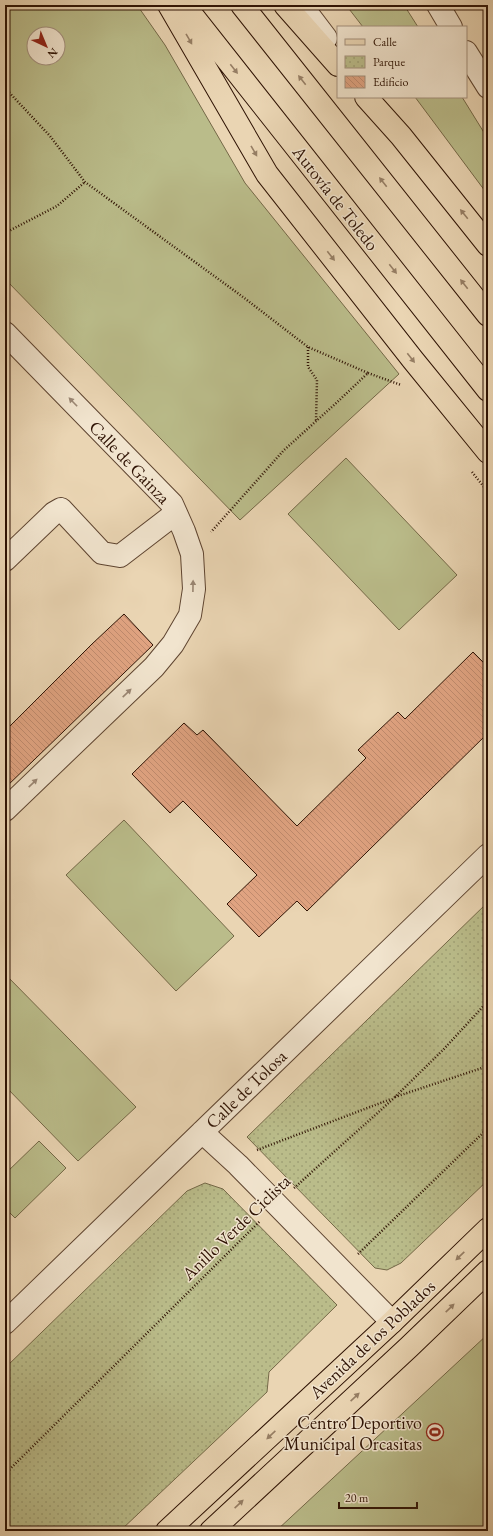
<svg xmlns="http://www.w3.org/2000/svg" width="493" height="1536" font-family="'EB Garamond',serif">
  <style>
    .grass { fill: #babc8a; stroke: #746847; fill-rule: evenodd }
    .park { fill: url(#park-dots); stroke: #746847 }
    .building { fill: url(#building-back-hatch); stroke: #2f1304 }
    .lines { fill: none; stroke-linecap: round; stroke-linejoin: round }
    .minor-casing { stroke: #5e4430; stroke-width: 24 }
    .major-casing { stroke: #2f1304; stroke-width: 24 }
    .highway-casing { stroke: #2f1304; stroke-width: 24 }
    .path { stroke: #2f1304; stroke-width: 2.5; stroke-dasharray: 1 2; stroke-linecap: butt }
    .minor { stroke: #f1e4ce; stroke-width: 22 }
    .major { stroke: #ead5b3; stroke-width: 22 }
    .highway { stroke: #ead5b3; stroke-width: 22 }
    .oneway { fill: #967e64 }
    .oneway2 { fill: #9a8673 }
    .labels { text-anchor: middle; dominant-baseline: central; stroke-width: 3; stroke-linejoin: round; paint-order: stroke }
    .street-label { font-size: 18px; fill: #2f1304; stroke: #f1e4ce }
    .poi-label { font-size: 18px; fill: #2f1304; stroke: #f1e4ce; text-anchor: end }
  </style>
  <defs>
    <pattern id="park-dots" width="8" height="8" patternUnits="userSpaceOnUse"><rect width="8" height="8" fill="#babc8a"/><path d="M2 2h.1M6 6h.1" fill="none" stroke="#a0a175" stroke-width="1.8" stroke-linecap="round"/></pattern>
    <pattern id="building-back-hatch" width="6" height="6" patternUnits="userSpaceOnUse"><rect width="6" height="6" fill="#e0a381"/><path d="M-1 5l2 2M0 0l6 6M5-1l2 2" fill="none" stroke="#c08b6e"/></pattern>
  </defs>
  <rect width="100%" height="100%" fill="#ead5b3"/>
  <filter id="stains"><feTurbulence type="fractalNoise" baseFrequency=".005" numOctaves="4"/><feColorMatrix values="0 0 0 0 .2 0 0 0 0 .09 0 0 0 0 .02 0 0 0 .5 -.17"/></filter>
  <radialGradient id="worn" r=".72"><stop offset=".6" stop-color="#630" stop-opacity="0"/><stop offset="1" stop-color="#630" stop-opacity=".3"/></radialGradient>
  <path class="grass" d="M5 5H137L165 45 245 183 399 374 240 520 5 279ZM34 34H58V58H34Z
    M346 5H404L418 27H363Z
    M415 97H462L488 139V195Z
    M346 458 457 575 399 630 288 514Z
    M124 820 234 936 176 991 66 875Z
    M5 974 136 1107 78 1161 5 1086Z
    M39 1141 66 1168 15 1218 5 1208V1174Z
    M488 1334V1531H276Z"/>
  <path class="park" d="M488 902V1180L401 1263 387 1270 375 1268 247 1137Z
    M205 1183 223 1189 337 1305 269 1372 267 1392 120 1531H5V1368L187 1191Z"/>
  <path class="building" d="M124 614 153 645 5 788V731L92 644Z
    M473 652 488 667V733L307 911 297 901 259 937 227 904 257 875 183 801 170 813 132 774 184 723 197 735 203 730 297 826 366 758 358 750 398 712 405 719Z"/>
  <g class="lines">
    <g class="minor-casing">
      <path id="minor" d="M301 5 326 38
        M438 5 451 27
        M466 52 488 87
        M5 333 172 504 184 531 192 554 194 589 190 615 173 644 154 667 5 810
        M5 560 54 513 61 509 102 553 120 556 176 513
        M202 1132 238 1165 392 1322
        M5 1323 488 855"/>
    </g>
    <g class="major-casing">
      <path id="major" d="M167 1531 392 1322 488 1229
        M211 1531 409 1347 488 1271"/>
    </g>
    <g class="highway-casing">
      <path id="highway" d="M169 5 267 174 413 360 488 452
        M184 5 488 390
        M242 5 488 315
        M285 5 338 65
        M366 97 401 136 488 245"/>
    </g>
    <path class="path" d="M5 88 50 136 85 182 243 297 308 347 368 373 333 406 284 450 211 532
      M5 233 57 206 85 182
      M308 347V367L317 380 316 421
      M368 373 401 385
      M472 472 488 492
      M395 1097 488 1066
      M257 1150 391 1099
      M294 1188 394 1098 444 1049 488 1001
      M358 1254 488 1128
      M5 1474 260 1221"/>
    <use href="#minor" class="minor"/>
    <use href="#major" class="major"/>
    <use href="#highway" class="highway"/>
  </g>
  <defs><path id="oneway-solid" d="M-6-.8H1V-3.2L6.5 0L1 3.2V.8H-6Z"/></defs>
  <g class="oneway">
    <use href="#oneway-solid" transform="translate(189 39) rotate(60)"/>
    <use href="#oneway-solid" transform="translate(234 69) rotate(52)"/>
    <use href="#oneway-solid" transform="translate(302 80) rotate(-128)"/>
    <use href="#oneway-solid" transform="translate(254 151) rotate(60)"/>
    <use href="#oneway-solid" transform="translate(383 182) rotate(-128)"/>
    <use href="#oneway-solid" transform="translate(464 214) rotate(-129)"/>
    <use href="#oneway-solid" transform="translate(331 256) rotate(52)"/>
    <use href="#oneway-solid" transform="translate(393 269) rotate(52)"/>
    <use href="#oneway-solid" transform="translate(464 284) rotate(-128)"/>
    <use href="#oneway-solid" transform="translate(411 358) rotate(52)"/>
    <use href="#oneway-solid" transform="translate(460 1256) rotate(136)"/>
    <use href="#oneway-solid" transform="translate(450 1308) rotate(-44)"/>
    <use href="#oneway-solid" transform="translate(355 1397) rotate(-43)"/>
    <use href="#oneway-solid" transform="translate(271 1435) rotate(137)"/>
    <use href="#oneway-solid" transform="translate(239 1504) rotate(-43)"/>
  </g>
  <g class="oneway2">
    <use href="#oneway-solid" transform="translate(73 402) rotate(-134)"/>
    <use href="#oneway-solid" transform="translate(193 586) rotate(-89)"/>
    <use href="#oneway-solid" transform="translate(127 693) rotate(-44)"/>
    <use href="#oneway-solid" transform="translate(33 783) rotate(-44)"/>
  </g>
  <defs>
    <g id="stadium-ring" transform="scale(0.9)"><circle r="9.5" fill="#f1e4ce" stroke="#8f2418" stroke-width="1.5"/><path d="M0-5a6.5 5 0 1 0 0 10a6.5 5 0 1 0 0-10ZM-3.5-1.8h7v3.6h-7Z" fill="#8f2418"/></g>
  </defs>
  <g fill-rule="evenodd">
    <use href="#stadium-ring" x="435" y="1432"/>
  </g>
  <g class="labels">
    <g class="street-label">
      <text transform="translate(336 198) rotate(52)">Autovía de Toledo</text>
      <text transform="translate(130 462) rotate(46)">Calle de Gainza</text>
      <text transform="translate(246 1089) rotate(-44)">Calle de Tolosa</text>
      <text transform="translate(236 1227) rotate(-44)">Anillo Verde Ciclista</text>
      <text transform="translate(372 1339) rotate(-43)">Avenida de los Poblados</text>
    </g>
    <g class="poi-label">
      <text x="422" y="1422">Centro Deportivo<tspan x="422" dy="21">Municipal Orcasitas</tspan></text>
    </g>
  </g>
  <rect width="493" height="1536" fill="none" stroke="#ead5b3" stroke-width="20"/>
  <rect x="6" y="6" width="481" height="1524" fill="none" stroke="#2f1304" stroke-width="2"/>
  <rect x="10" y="10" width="473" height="1516" fill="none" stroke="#2f1304"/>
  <rect x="337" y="26" width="130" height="72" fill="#f1e4ce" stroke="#a3907d"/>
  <rect x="345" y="39" width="20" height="6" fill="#ead5b3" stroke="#a3907d"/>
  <text x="373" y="46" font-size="12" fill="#2f1304">Calle</text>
  <rect x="345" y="56" width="20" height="12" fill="url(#park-dots)" stroke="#a3907d"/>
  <text x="373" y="66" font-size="12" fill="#2f1304">Parque</text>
  <rect x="345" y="76" width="20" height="12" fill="url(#building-back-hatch)" stroke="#a3907d"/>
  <text x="373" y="86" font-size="12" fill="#2f1304">Edificio</text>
  <g transform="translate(46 46) rotate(136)"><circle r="19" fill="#f1e4ce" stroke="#a3907d"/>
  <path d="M0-3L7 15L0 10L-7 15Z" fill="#8f2418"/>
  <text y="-6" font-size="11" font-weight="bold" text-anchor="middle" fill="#2f1304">N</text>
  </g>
  <path d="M339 1502v6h78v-6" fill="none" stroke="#2f1304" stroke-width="2"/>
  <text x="345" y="1502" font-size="12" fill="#2f1304" stroke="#f1e4ce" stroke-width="3" paint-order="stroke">20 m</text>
  <rect width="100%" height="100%" filter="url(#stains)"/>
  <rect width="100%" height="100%" fill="url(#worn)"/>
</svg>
